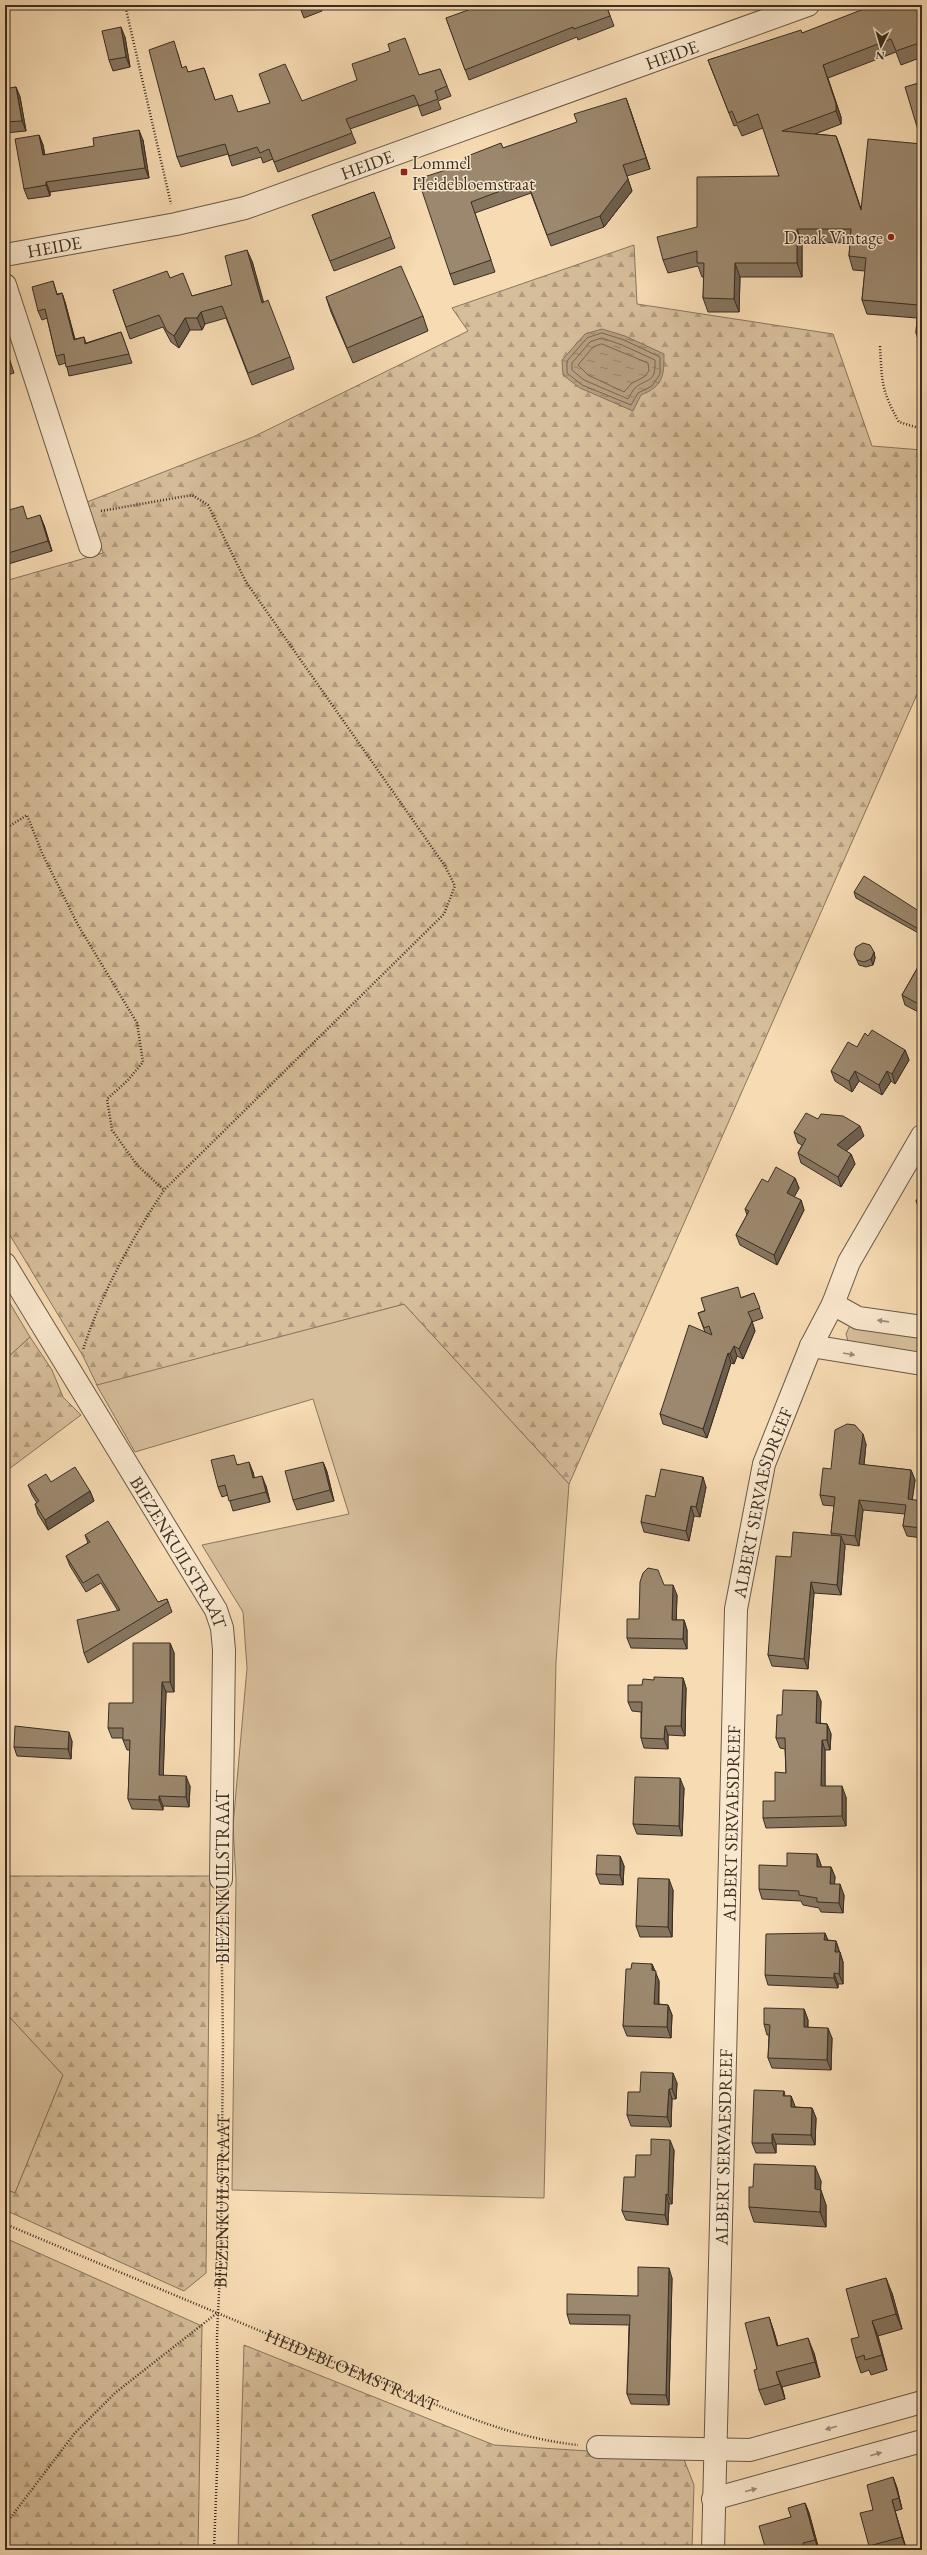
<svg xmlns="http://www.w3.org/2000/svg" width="927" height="2555" font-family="'EB Garamond',serif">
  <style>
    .grass { fill: #d7be9b; stroke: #88765f }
    .forest { fill: url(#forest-firs); stroke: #88765f }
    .water { fill: url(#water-ripples); stroke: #85725c }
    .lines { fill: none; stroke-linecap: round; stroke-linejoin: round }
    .shore { stroke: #786752; stroke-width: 1 }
    .minor-casing { stroke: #695947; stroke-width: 24 }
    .path { stroke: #3a2e23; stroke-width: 2.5; stroke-dasharray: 1 2; stroke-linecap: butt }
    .minor { stroke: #fae8ce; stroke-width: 22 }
    .wall { fill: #86755f; stroke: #3a2e23 }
    .shaded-wall { fill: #6d5f4d; stroke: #3a2e23 }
    .building { fill: #9c886e; stroke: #3a2e23 }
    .oneway { fill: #9a8b78 }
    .poi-dot { fill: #8f2418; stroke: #fae8ce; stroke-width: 1.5 }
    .labels { text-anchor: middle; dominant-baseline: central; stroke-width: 3; stroke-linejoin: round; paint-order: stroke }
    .street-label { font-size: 18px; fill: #3a2e23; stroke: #fae8ce }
    .poi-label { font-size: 18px; fill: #3a2e23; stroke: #fae8ce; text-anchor: start }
  </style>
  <defs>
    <pattern id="forest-firs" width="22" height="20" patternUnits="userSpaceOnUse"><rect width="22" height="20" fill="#d7be9b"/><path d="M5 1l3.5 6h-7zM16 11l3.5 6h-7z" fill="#af9b7e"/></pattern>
    <pattern id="water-ripples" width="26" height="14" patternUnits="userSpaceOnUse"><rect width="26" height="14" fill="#b7a082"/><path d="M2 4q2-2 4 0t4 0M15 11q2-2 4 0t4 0" fill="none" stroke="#96836a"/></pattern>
  </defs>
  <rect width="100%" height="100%" fill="#f7dbb3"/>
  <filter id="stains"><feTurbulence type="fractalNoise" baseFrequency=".005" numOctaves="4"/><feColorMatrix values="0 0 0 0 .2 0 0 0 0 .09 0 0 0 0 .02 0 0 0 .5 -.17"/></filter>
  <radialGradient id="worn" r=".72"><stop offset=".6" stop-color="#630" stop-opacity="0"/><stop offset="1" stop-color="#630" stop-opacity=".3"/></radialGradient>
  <path class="grass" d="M5 1295 30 1337 5 1360Z
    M404 1304 569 1484 556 1662 544 2198 232 2190 236 1878 233 1826 247 1668 243 1612 202 1545 349 1514 313 1399 135 1452 96 1384Z
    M850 1325 922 1333V1357L849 1345 846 1334Z
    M5 2012 63 2075 15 2193 5 2189Z"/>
  <path class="forest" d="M634 245 637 304 833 334 872 446 922 450V683L569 1484 404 1304 97 1385 83 1356 5 1227V581L103 553 87 502 253 437 468 331 452 308Z
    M30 1337 52 1370 63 1397 81 1415 5 1472V1360Z
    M5 1876H210L206 2273 184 2291 5 2210V2189L15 2193 63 2075 5 2012Z
    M5 2238 202 2326 198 2550H5Z
    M244 2345 494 2445 683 2457 694 2485 692 2550H238Z"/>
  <path class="water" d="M602 329 625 336 664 354C664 377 663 386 641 395L633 411 580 388 563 375 562 360 585 334Z"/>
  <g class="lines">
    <path class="shore" d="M602 333 624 340 660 357V374L652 386 638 393 631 405 582 385 567 373V361L587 338Z
      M602 338 622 345 655 360C656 384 648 377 635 388 632 391 630 396 628 399L584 380 572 370V363L590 342Z
      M602 344 648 363 649 371 644 377 632 383 624 392 588 375 578 365 593 347Z"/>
    <g class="minor-casing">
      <g id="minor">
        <path id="s3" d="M5 255 176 224 245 208 808 5"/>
        <path d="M5 285 90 546"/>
        <path id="s4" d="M5 1264 216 1610 222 1628 224 1650 221 1879"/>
        <path d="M833 1304 858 1318 922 1327"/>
        <path d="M811 1346 922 1364"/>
        <path d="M598 2447 750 2450 922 2402"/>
        <path d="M713 2499 922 2441"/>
        <path id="s5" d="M713 2550 736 1609 764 1464 811 1346 833 1304 849 1262 922 1136"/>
      </g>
    </g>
    <g class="path">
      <path d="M125 5 171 204"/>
      <path d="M880 346C882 382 881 390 899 422L922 429"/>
      <path d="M101 511 192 495 208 505 246 582 445 866 455 886 444 914 164 1190"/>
      <path d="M5 829 27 815 42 853 78 925 137 1023 143 1062 128 1080 107 1099 112 1130 137 1165 164 1190C132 1239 101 1293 83 1350"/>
      <path id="s1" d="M5 2224 444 2408C488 2425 530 2440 578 2445"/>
      <path d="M5 2525 74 2434 115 2393 217 2313"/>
      <path id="s2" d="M214 2550 218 2443 217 2336 221 2248 223 2043 221 1900"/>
    </g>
    <use href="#minor" class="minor"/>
  </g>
  <path class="wall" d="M299 5H320L322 11 304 18Z
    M606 5 614 26 578 40 577 37 469 80 446 18 493 8H505Z
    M922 5V57L901 65 896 52 828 78 841 117V124L815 134 836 136 861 209 922 144V353L921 351 922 346H920L916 333 917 318 867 314 862 300 865 271 853 270 849 256 850 243 802 242V277H740L739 312H708L703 298 704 277H702L698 266 668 273 663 260 697 227 779 176 763 128 742 136 737 125 734 126 708 60 802 33Z
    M125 37 130 67 113 71 109 60Z
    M177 51 182 68 189 72 204 68 215 100 238 112 302 101 419 75 440 69 451 96 438 101 441 109 422 116 418 105 350 129 356 143 278 172 273 159 263 163 261 157 232 166 228 154 181 167 177 157Z
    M922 82V139L918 130Z
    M16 87 20 97 26 131 5 133V89Z
    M630 109 650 169 627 176 632 191 604 227 551 246 531 193 475 213 495 272 454 285 450 274 467 163 503 148Z
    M39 135 43 145 45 155 143 140 149 178 50 192V196L28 199 24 189Z
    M374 192 395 248 334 271 312 215Z
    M252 261 263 302 290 357 294 369 252 385 226 318 205 324 202 330H190L179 348 171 342 163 327 130 339 113 290 170 278 192 296 232 285Z
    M53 281 57 294 62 293 65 302 75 339 84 337 86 343 121 332 132 363 69 376 66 363 59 365 56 356 47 318 42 320 38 311Z
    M326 297 423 316 428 331 353 363 331 312Z
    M5 345 14 373 5 376Z
    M7 502 10 510 27 519 44 525 52 551 5 565V503Z
    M854 892 922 913V935L856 898Z
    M874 952 875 958 873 965 866 967 859 965 854 954Z
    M922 960V1014L905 1005 902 995Z
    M868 1036 905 1050 909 1060 895 1084 891 1081 882 1095 859 1081 852 1092 835 1081 831 1071 857 1047Z
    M818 1119 864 1136 846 1151 851 1154 855 1164 841 1187 801 1163 798 1153 802 1145 798 1143 794 1132Z
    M795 1178 799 1188 794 1197 801 1200 804 1210 777 1265 740 1245 736 1235 747 1215 745 1209 768 1182Z
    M922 1191V1213L920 1212 916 1201Z
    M754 1293 763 1318 752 1322 755 1331 743 1359 737 1356 734 1364 731 1363 707 1438 663 1424 660 1414 705 1332 698 1313Z
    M866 1444 864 1465 911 1470 915 1480 912 1500 922 1501V1538L907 1536 903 1526 905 1514 863 1510 859 1546 844 1544 845 1546 841 1595 814 1593 808 1669 772 1666 768 1655 791 1557 832 1535 831 1533 834 1506 823 1505 820 1495 831 1469Z
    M323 1462 327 1472 334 1501 297 1510 293 1500Z
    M238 1464 253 1472 254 1478 266 1486 270 1502 233 1511 228 1495 222 1497 218 1487Z
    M51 1482 90 1491 94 1501 48 1530 38 1514 35 1504 37 1503 32 1495 28 1485Z
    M706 1487 700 1517 694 1516 689 1541 644 1532 641 1522 655 1497Z
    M85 1535 158 1602 167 1599 172 1612 88 1663 84 1653 118 1611 101 1583 86 1592 70 1566 66 1556 88 1543Z
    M664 1585 677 1595 676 1620H684L687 1630V1649L631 1648 627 1638 639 1619Z
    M170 1643 174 1653V1692H166L163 1775 190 1786 189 1807 163 1806V1810L132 1809 128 1799 130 1750H127L123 1740V1738H112L108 1728 133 1703Z
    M5 1650 6 1652 9 1724H5Z
    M683 1678 686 1688 685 1736 668 1735V1749L644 1748 641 1738V1712L632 1711 628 1702 642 1685 654 1680Z
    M821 1701 820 1723 827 1724 831 1734 830 1750H825V1786L846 1797V1826L766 1828 763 1818 775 1801 786 1773 785 1749 780 1748 776 1738 782 1715Z
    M72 1741 71 1759 17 1756 14 1747Z
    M684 1788 682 1836 637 1834 633 1824Z
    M817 1854 821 1865V1867H831L835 1877 834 1884 844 1895 843 1913 821 1912 819 1908 803 1905 801 1901 762 1899 759 1889 787 1866Z
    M620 1856 624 1866 623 1885 600 1884 596 1874Z
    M673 1890 672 1937H640L636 1926Z
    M825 1933 828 1940 836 1941 843 1962V1984H838V1988L768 1985 765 1975Z
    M652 1964 659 1981V2004L668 2005 672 2015 671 2038 627 2036 623 2026 631 1969Z
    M804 2009 808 2020V2027L832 2038 831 2070 772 2068 768 2058 769 2035H767L764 2024Z
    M677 2083 676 2099H672L671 2127 631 2126 627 2115 640 2092Z
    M784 2091 785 2096H791L795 2107 812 2108 816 2118 815 2145 776 2144V2153H756L752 2143Z
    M674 2150 672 2204H669L668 2225 626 2220 622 2211 635 2177Z
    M821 2181 820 2190 826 2205V2227L754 2222 749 2207Z
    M672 2278 669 2405 631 2404 627 2394 629 2325 570 2324 567 2314 638 2296Z
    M892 2293 902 2329 878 2336 887 2370 871 2375 869 2370 861 2373 856 2358 859 2337Z
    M769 2317 774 2332 778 2346 814 2353 820 2377 782 2387 785 2399 765 2405 759 2390 757 2369Z
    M893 2477 897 2488 902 2509 895 2511 906 2548 897 2550H871L869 2546 873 2510Z
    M805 2503 809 2513 819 2550H766L791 2517Z"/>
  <path class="shaded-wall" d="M121 27 125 37 130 67 126 57Z
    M823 65 841 117V124L836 111Z
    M16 87 20 97 26 131 22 121Z
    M626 98 630 109 650 169 646 158Z
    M139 130 143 140 149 178 145 168Z
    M39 135 43 145 46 165 43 155Z
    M836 136 841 149 866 224 861 210Z
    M922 144V190L919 182Z
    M623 165 632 191 604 227 600 216Z
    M46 182 50 192V196L46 185Z
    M797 229 802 242V277L797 263Z
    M247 250 252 261 267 314 262 303Z
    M735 263 740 277 739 312 734 299Z
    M62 293 65 302 77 349 74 340Z
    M201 312 205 324 202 330 197 318Z
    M185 318 190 330 179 348 174 336Z
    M40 515 44 525 52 551 48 541Z
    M874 952 875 958 873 965 871 959Z
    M905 1050 909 1060 895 1084 892 1074Z
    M855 1071 859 1081 852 1092 849 1081Z
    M887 1071 891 1081 882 1095 879 1085Z
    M860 1126 864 1136 840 1156 837 1145Z
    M851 1154 855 1164 841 1187 838 1177Z
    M795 1178 799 1188 791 1203 787 1193Z
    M801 1200 804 1210 777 1265 774 1255Z
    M752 1321 755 1331 743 1359 739 1349Z
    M734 1346 737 1356 734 1364 730 1354Z
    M728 1353 731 1363 707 1438 703 1429Z
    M863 1434 866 1444 863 1474 859 1464Z
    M249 1462 253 1472 257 1488 253 1478Z
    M323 1462 327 1472 334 1501 330 1490Z
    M911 1470 915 1480 911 1509 908 1499Z
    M262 1476 266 1486 270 1502 266 1492Z
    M703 1477 706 1487 700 1517 696 1507Z
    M90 1491 94 1501 48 1530 45 1520Z
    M859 1500 863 1510 859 1546 855 1536Z
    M691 1506 694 1516 689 1541 686 1531Z
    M841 1536 845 1546 841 1595 837 1585Z
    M811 1582 814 1593 808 1669 804 1659Z
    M673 1585 677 1595 676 1630 672 1620Z
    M684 1620 687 1630V1649L683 1639Z
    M170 1643 174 1653V1692L170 1682Z
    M5 1650 6 1652 9 1724 7 1719 5 1675Z
    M683 1678 686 1688 685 1736 681 1726Z
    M162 1682 166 1692 163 1785 159 1775Z
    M817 1691 821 1701 820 1733 816 1723Z
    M827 1724 831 1734 830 1750 827 1740Z
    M665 1726 668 1735V1749L664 1739Z
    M69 1732 72 1741 71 1759 68 1749Z
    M822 1740 825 1750V1797L821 1786Z
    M186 1776 190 1786 189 1807 186 1797Z
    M680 1778 684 1788 682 1836 679 1826Z
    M842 1786 846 1797V1826L842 1816Z
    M159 1796 163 1806V1810L159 1800Z
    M817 1854 821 1865 820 1877 817 1867Z
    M620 1856 624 1866 623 1885 620 1875Z
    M831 1867 835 1877 834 1894 830 1884Z
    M669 1879 673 1890 672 1937 668 1927Z
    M840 1884 844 1895 843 1913 839 1903Z
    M825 1933 828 1943 824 1940Z
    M836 1941 839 1951V1962L835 1952Z
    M840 1952 843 1962V1984L839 1974Z
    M652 1964 659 1981 658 2014 654 2004 652 1970Z
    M834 1973 838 1984V1988L834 1978Z
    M668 2005 672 2015 671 2038 667 2027Z
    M804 2009 808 2020 807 2038 804 2027Z
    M828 2028 832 2038 831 2070 827 2060Z
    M673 2073 677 2083 676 2099 672 2089Z
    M669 2089 672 2099 671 2127 667 2117Z
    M791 2096 795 2106V2118L791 2107Z
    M812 2108 816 2118 815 2145 811 2135Z
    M772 2134 776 2144V2153L772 2143Z
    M670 2140 674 2150 672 2204 668 2195Z
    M815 2166 821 2181 820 2205 815 2189Z
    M821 2190 826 2205V2227L820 2212Z
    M666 2194 669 2204 668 2225 665 2215Z
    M669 2268 672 2278 669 2405 666 2395Z
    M886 2278 892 2293 902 2329 896 2314Z
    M769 2317 774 2332 782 2362 777 2346Z
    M872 2321 878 2336 887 2370 882 2355Z
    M808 2338 814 2353 820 2377 815 2362Z
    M776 2372 782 2387 785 2399Z
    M893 2477 897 2488 902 2509 899 2498Z
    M892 2500 895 2511 906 2548 902 2537Z
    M805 2503 809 2513 819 2550 815 2540Z"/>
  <path class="building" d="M299 5H308L300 8Z
    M482 5H492L493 8 501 5H504L505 9 514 5H606L610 16 574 29 573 27 465 70 446 18Z
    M874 5H922V42L896 51 891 39 823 65 836 104V111L782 131 836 136 861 210 868 139 922 144 919 182H922V333H916L918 305 862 300 866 258 849 256 851 229H797V263H735L734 299 703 298 704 263H697V251L663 260 657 237 697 227V177L779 176 758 114 737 123 732 111 729 113 708 60 801 30 802 33Z
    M121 27 126 57 109 60 102 31Z
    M405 38 419 75 440 69 447 86 435 91 438 99 419 106 414 95 346 119 352 133 274 162 269 149 260 153 257 147 229 156 225 144 177 157 149 50 174 41 182 68 186 66 188 72 204 68 215 100 232 95 238 112 270 103 259 74 285 64 302 101 357 80 352 64 390 51 388 44Z
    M922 82V128L918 130 905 87Z
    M16 87 22 121 5 122V89Z
    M626 98 646 158 623 165 628 179 600 216 547 235 527 181 471 202 491 260 450 274 418 179 467 163 465 157 501 143 503 148 577 122 574 114Z
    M139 130 145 168 46 182V185L24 189 15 139 39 135 43 155 94 146 93 138Z
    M374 192 391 237 330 261 312 215Z
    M247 250 262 303 268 300 290 357 248 373 222 306 201 312 197 318H185L174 336 167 331 159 315 126 327 113 290 167 271 170 278 183 273 192 296 232 285 225 256Z
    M401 266 423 316 347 348 326 297Z
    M53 281 57 295 62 293 74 340 84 337 85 344 121 332 129 354 66 367 64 354 56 356 45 309 38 311 32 287Z
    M5 347 10 364 5 365Z
    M7 502 9 510 23 506 27 519 40 515 48 541 5 554V503Z
    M864 876 922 913V931L854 892Z
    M863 943 870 945 874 952 871 959 864 962 857 960 854 954 856 947Z
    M922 960V1006L902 995Z
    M872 1030 905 1050 892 1074 887 1071 879 1085 855 1071 849 1081 831 1071 848 1042 857 1047 865 1033 868 1036Z
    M806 1113 818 1119 821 1114 843 1116 860 1126 837 1145 851 1154 838 1177 798 1153 806 1139 794 1132Z
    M776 1167 795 1178 787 1193 801 1200 774 1255 736 1235 749 1211 745 1209 762 1179 768 1182Z
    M922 1191V1205L916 1201Z
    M738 1287 741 1298 754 1293 760 1308 748 1312 752 1321 739 1349 734 1346 730 1354 728 1353 703 1429 660 1414 689 1325 712 1335 709 1326 704 1328 698 1313 705 1311 701 1298Z
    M847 1424 855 1425 863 1434 859 1464 911 1470 908 1499 922 1501V1528L903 1526 906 1505 859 1500 855 1536 831 1533 835 1497 820 1495 823 1468 831 1469 835 1430Z
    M234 1455 237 1465 249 1462 253 1478 262 1476 266 1492 229 1501 225 1485 218 1487 211 1460Z
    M323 1462 330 1490 293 1500 285 1471Z
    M75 1467 90 1491 45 1520 35 1504 39 1501 28 1485 46 1474 51 1482Z
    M661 1469 703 1477 696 1507 691 1506 686 1531 641 1522 646 1495 655 1497Z
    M108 1521 158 1602 167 1599 168 1602 84 1653 77 1620 120 1610 98 1574 83 1583 66 1556 90 1542 85 1535Z
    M793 1532 841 1536 837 1585 811 1582 804 1659 768 1655 776 1556 791 1557Z
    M648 1568 658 1570 664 1585H673L672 1620H684L683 1639 627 1638V1619H639L640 1582 643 1573Z
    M133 1643H170V1682H162L159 1775 186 1776V1797L159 1796V1800L128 1799 130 1740H123V1728H108L109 1703H133Z
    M5 1675 7 1719H5Z
    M654 1677 683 1678 681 1726H665L664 1739 641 1738 642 1702H628V1685H642L643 1679 654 1680Z
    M783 1690 817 1691 816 1723 827 1724V1740H822L821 1786H842V1816L763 1818V1801H775V1772L786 1773 785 1738H776L777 1715H782Z
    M15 1726 69 1732 68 1749 14 1747Z
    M635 1777 680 1778 679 1826 633 1824Z
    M787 1853 817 1854V1867H831L830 1884H840L839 1903 817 1902V1898L799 1895V1891L759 1889V1865L787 1866Z
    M597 1855 620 1856V1875L596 1874Z
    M638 1878 669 1879 668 1927 636 1926Z
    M825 1933 824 1940 836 1941 835 1952H840L839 1974 834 1973V1978L765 1975 766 1934Z
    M632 1963 652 1964V1970L656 1971 654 2004 668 2005 667 2027 623 2026 626 1969H631Z
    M764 2008 804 2009V2027L828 2028 827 2060 768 2058 770 2025 764 2024Z
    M641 2072 673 2073 672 2089H669L667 2117 627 2115 628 2092H640Z
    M754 2090 784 2091 783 2096H791V2107L812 2108 811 2135 772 2134V2143H752Z
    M651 2139 670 2140 668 2195 666 2194 665 2215 622 2211 624 2177H635L636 2155H651Z
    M754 2164 815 2166V2189L821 2190 820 2212 749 2207V2187H753Z
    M638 2267 669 2268 666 2395 627 2394 630 2315 567 2314V2294L638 2296Z
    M886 2278 896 2314 872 2321 882 2355 865 2360 864 2355 856 2358 851 2339 859 2337 846 2289Z
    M769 2317 777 2346 808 2338 815 2362 776 2372 780 2384 759 2390 754 2370 757 2369 745 2323Z
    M893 2477 899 2498 892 2500 902 2537 869 2546 860 2513 873 2510 867 2485Z
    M805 2503 815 2540 803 2543 804 2550H766L759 2526 791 2517 788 2508Z"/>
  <defs><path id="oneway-solid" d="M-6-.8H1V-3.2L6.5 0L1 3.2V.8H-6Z"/></defs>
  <g class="oneway">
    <use href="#oneway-solid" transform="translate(883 1321) rotate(-172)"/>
    <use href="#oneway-solid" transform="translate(849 1354) rotate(10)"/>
    <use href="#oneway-solid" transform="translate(831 2428) rotate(164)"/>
    <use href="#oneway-solid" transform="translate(876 2454) rotate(-16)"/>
    <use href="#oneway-solid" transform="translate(751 2490) rotate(-14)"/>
  </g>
  <g class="poi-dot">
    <rect x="400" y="168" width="8" height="8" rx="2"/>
    <circle cx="891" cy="237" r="4"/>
  </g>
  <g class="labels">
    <g class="street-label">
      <text stroke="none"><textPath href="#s3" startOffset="698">HEIDE</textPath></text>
      <text stroke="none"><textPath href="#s3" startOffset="374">HEIDE</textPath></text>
      <text stroke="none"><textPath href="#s3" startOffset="50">HEIDE</textPath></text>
      <text stroke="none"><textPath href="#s5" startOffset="1051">ALBERT SERVAESDREEF</textPath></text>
      <text stroke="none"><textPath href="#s4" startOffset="337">BIEZENKUILSTRAAT</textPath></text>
      <text stroke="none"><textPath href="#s5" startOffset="727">ALBERT SERVAESDREEF</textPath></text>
      <text transform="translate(222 1877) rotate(-90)">BIEZENKUILSTRAAT</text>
      <text stroke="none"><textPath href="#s5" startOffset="403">ALBERT SERVAESDREEF</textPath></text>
      <text stroke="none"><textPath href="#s2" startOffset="349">BIEZENKUILSTRAAT</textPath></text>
      <text stroke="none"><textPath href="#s1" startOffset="376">HEIDEBLOEMSTRAAT</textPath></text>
    </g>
    <g class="poi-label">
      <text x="412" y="162">Lommel<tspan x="412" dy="21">Heidebloemstraat</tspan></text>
      <text x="883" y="237" text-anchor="end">Draak Vintage</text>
    </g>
  </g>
  <rect width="927" height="2555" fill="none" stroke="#f7dbb3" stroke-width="20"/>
  <rect x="6" y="6" width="915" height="2543" fill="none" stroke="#3a2e23" stroke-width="2"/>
  <rect x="10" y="10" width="907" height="2535" fill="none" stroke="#3a2e23"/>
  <g transform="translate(881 46) rotate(185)" stroke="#fae8ce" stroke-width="3" paint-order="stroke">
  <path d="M0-3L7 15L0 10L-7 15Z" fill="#3a2e23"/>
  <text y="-6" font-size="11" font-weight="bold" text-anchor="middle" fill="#3a2e23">N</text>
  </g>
  <rect width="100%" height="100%" filter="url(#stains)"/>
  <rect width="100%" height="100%" fill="url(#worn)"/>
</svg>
